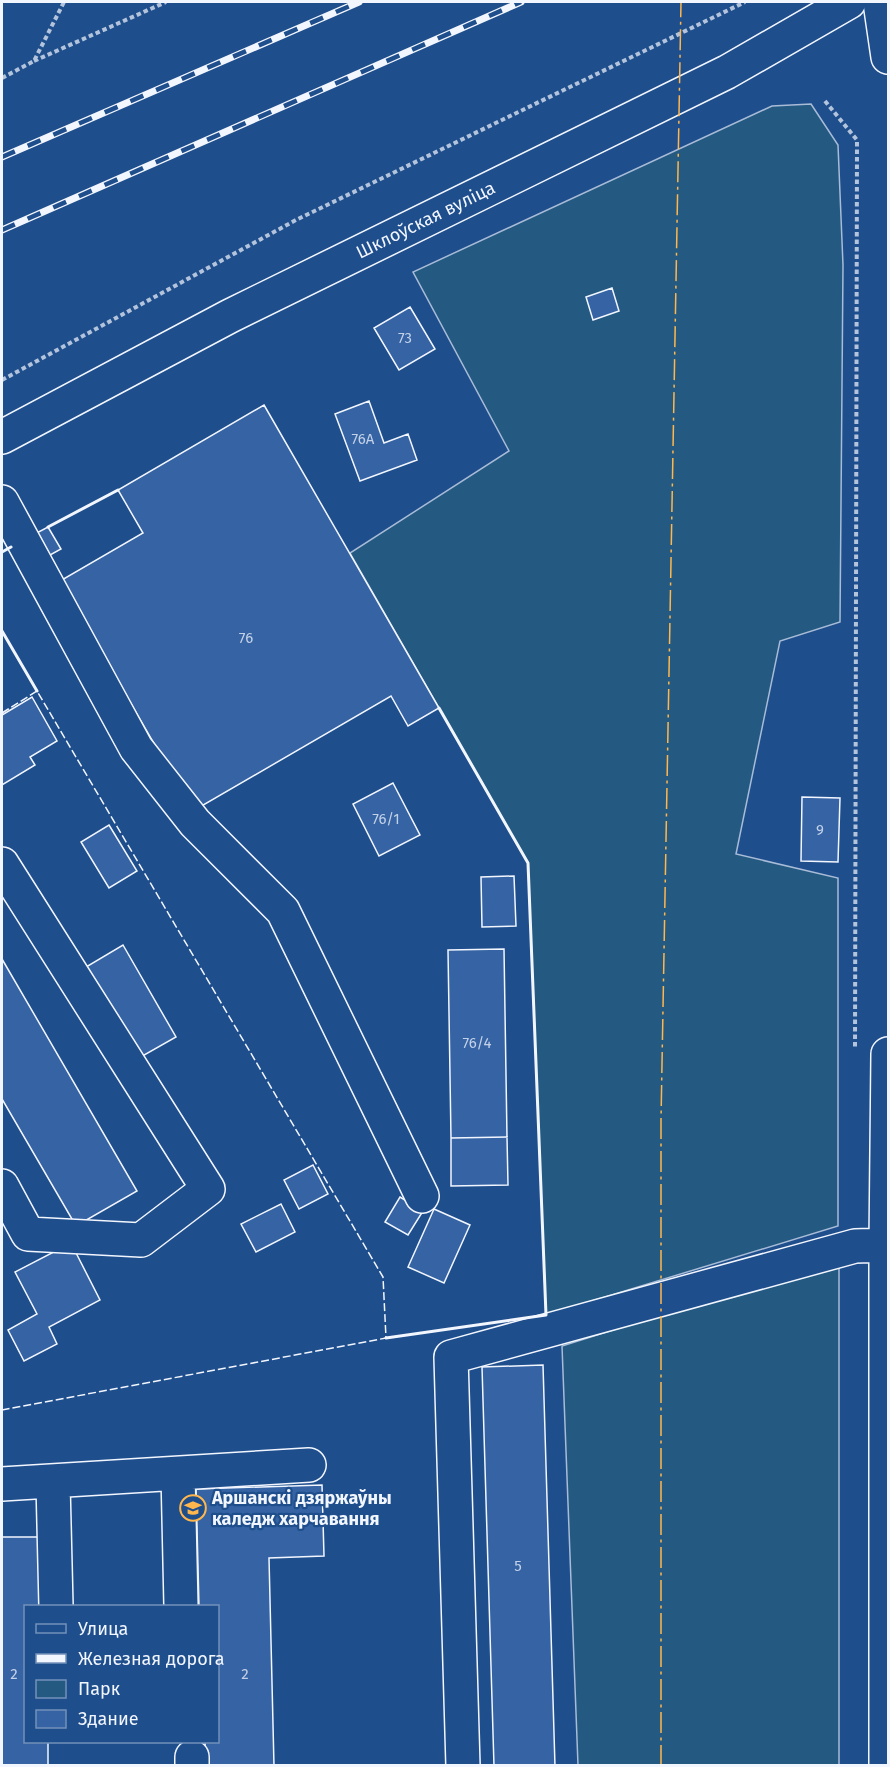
<svg xmlns="http://www.w3.org/2000/svg" width="890" height="1767" font-family="'Fira Sans',sans-serif">
  <style>
    .green { fill: #245a82; stroke: #a8bbd7; stroke-width: 1.5 }
    .building { fill: #3563a3; stroke: #f2f6ff; stroke-width: 1.5 }
    .lines { fill: none; stroke-linecap: round; stroke-linejoin: round }
    .minor-casing { stroke: #f2f6ff; stroke-width: 36 }
    .major-casing { stroke: #f2f6ff; stroke-width: 36 }
    .path { stroke: #b3c4dc; stroke-width: 4; stroke-dasharray: 4.5 3; stroke-linecap: butt }
    .minor { stroke: #1f4e8c; stroke-width: 33 }
    .major { stroke: #1f4e8c; stroke-width: 33 }
    .rail-casing { stroke: #f2f6ff; stroke-width: 7 }
    .rail { stroke: #1f4e8c; stroke-width: 4.5; stroke-dasharray: 14; stroke-linecap: butt }
    .fence { stroke: #f2f6ff; stroke-width: 1.5; stroke-dasharray: 8 3; stroke-linecap: butt }
    .wall { stroke: #f2f6ff; stroke-width: 3 }
    .power { stroke: #ffb74d; stroke-width: 1.5; stroke-dasharray: 21 4.5 3 4.5; stroke-linecap: butt }
    .labels { text-anchor: middle; dominant-baseline: central; stroke-width: 4.5; stroke-linejoin: round; paint-order: stroke }
    .number-label { font-size: 15px; fill: #c3d1e8 }
    .street-label { font-size: 18px; fill: #f2f6ff; stroke: #1f4e8c }
    .poi-label { font-size: 18px; font-weight: bold; fill: #f2f6ff; stroke: #1f4e8c; text-anchor: start }
  </style>
  <rect width="100%" height="100%" fill="#1f4e8c"/>
  <path class="green" d="M811 104 838 145 843 265 840 622 780 641 736 854 838 878V1226L546 1315 528 863 350 553 509 451 413 272 772 106Z
    M839 1259V1765H578L562 1346Z"/>
  <path class="building" d="M612 288 619 311 593 320 586 297Z
    M410 307 435 349 399 370 374 328Z
    M369 401 384 443 408 434 417 460 360 481 335 414Z
    M264 405 439 708 408 726 391 696 193 811 60 581 143 533 118 490Z
    M48 527 61 549 41 560 29 537Z
    M32 697 57 741 30 757 35 765 2 785V715Z
    M393 783 420 835 379 856 353 804Z
    M802 797 840 798 838 862 801 861Z
    M109 825 137 871 109 888 81 842Z
    M514 876 516 926 482 927 481 877Z
    M123 945 176 1037 139 1058 86 967Z
    M504 949 507 1137 451 1138 448 950Z
    M2 959 137 1191 76 1226 2 1099Z
    M507 1137 508 1185 451 1186V1138Z
    M313 1165 328 1194 299 1209 284 1180Z
    M400 1197 423 1211 408 1235 385 1222Z
    M281 1204 295 1232 256 1252 241 1224Z
    M434 1209 470 1225 444 1283 408 1267Z
    M71 1243 100 1300 49 1327 57 1344 24 1361 8 1330 37 1314 15 1272Z
    M543 1365 555 1766H494L482 1367Z
    M322 1485 324 1556 269 1558 274 1766H206L205 1742H218V1606H199L196 1489Z
    M2 1537H42L44 1606H26V1742H48V1766H2Z"/>
  <g class="lines">
    <g class="minor-casing">
      <path id="minor" d="M880 2 888 57
        M2 502 136 748 195 823 283 911 422 1196
        M2 864 208 1189 141 1240 28 1234 2 1186
        M178 1474 181 1606
        M53 1483 56 1606
        M2 1484 309 1465
        M192 1757V1766
        M463 1766 451 1357 855 1246 886 1245
        M886 1766V1245L888 1054"/>
    </g>
    <g class="major-casing">
      <g id="major">
        <path id="s1" d="M2 437 230 316 727 72 849 2"/>
      </g>
    </g>
    <path class="path" d="M34 61 166 2
      M2 78 34 61 64 2
      M825 101 857 140 855 1049
      M2 380 296 220 745 2"/>
    <use href="#minor" class="minor"/>
    <use href="#major" class="major"/>
    <g class="rail-casing">
      <path id="rail" d="M2 157 359 2
        M2 230 521 2"/>
    </g>
    <use href="#rail" class="rail"/>
    <path class="fence" d="M2 713 37 691 383 1277 386 1338 2 1410"/>
    <path class="wall" d="M48 527 118 490
      M2 552 11 547
      M2 631 37 691
      M386 1338 546 1315 528 863 439 708"/>
    <path class="power" d="M661 1766V1120L681 2"/>
  </g>
  <defs>
    <g id="university-ring" transform="scale(1.35)"><circle r="9.5" fill="#1f4e8c" stroke="#ffb74d" stroke-width="1.5"/><path d="M0-5L7-2L0 1L-7-2ZM-4 1L0 2.5L4 1V4Q0 6-4 4Z" fill="#ffb74d"/></g>
  </defs>
  <g fill-rule="evenodd">
    <use href="#university-ring" x="193" y="1508"/>
  </g>
  <g class="labels">
    <g class="number-label">
      <text x="405" y="338">73</text>
      <text x="363" y="439">76А</text>
      <text x="246" y="638">76</text>
      <text x="386" y="819">76/1</text>
      <text x="820" y="830">9</text>
      <text x="477" y="1043">76/4</text>
      <text x="518" y="1566">5</text>
      <text x="14" y="1674">2</text>
      <text x="245" y="1674">2</text>
    </g>
    <g class="street-label">
      <text stroke="none"><textPath href="#s1" startOffset="476">Шклоўская вуліца</textPath></text>
    </g>
    <g class="poi-label">
      <text x="212" y="1498">Аршанскі дзяржаўны<tspan x="212" dy="21">каледж харчавання</tspan></text>
    </g>
  </g>
  <rect width="890" height="1767" fill="none" stroke="#f2f6ff" stroke-width="6"/>
  <rect x="24" y="1605" width="195" height="138" fill="#1f4e8c" stroke="#7391ba" stroke-width="1.5"/>
  <rect x="36" y="1624" width="30" height="9" fill="#1f4e8c" stroke="#7391ba" stroke-width="1.5"/>
  <text x="78" y="1635" font-size="18" fill="#f2f6ff">Улица</text>
  <rect x="36" y="1654" width="30" height="9" fill="#f2f6ff" stroke="#7391ba" stroke-width="1.5"/>
  <text x="78" y="1665" font-size="18" fill="#f2f6ff">Железная дорога</text>
  <rect x="36" y="1680" width="30" height="18" fill="#245a82" stroke="#7391ba" stroke-width="1.5"/>
  <text x="78" y="1695" font-size="18" fill="#f2f6ff">Парк</text>
  <rect x="36" y="1710" width="30" height="18" fill="#3563a3" stroke="#7391ba" stroke-width="1.5"/>
  <text x="78" y="1725" font-size="18" fill="#f2f6ff">Здание</text>
</svg>
